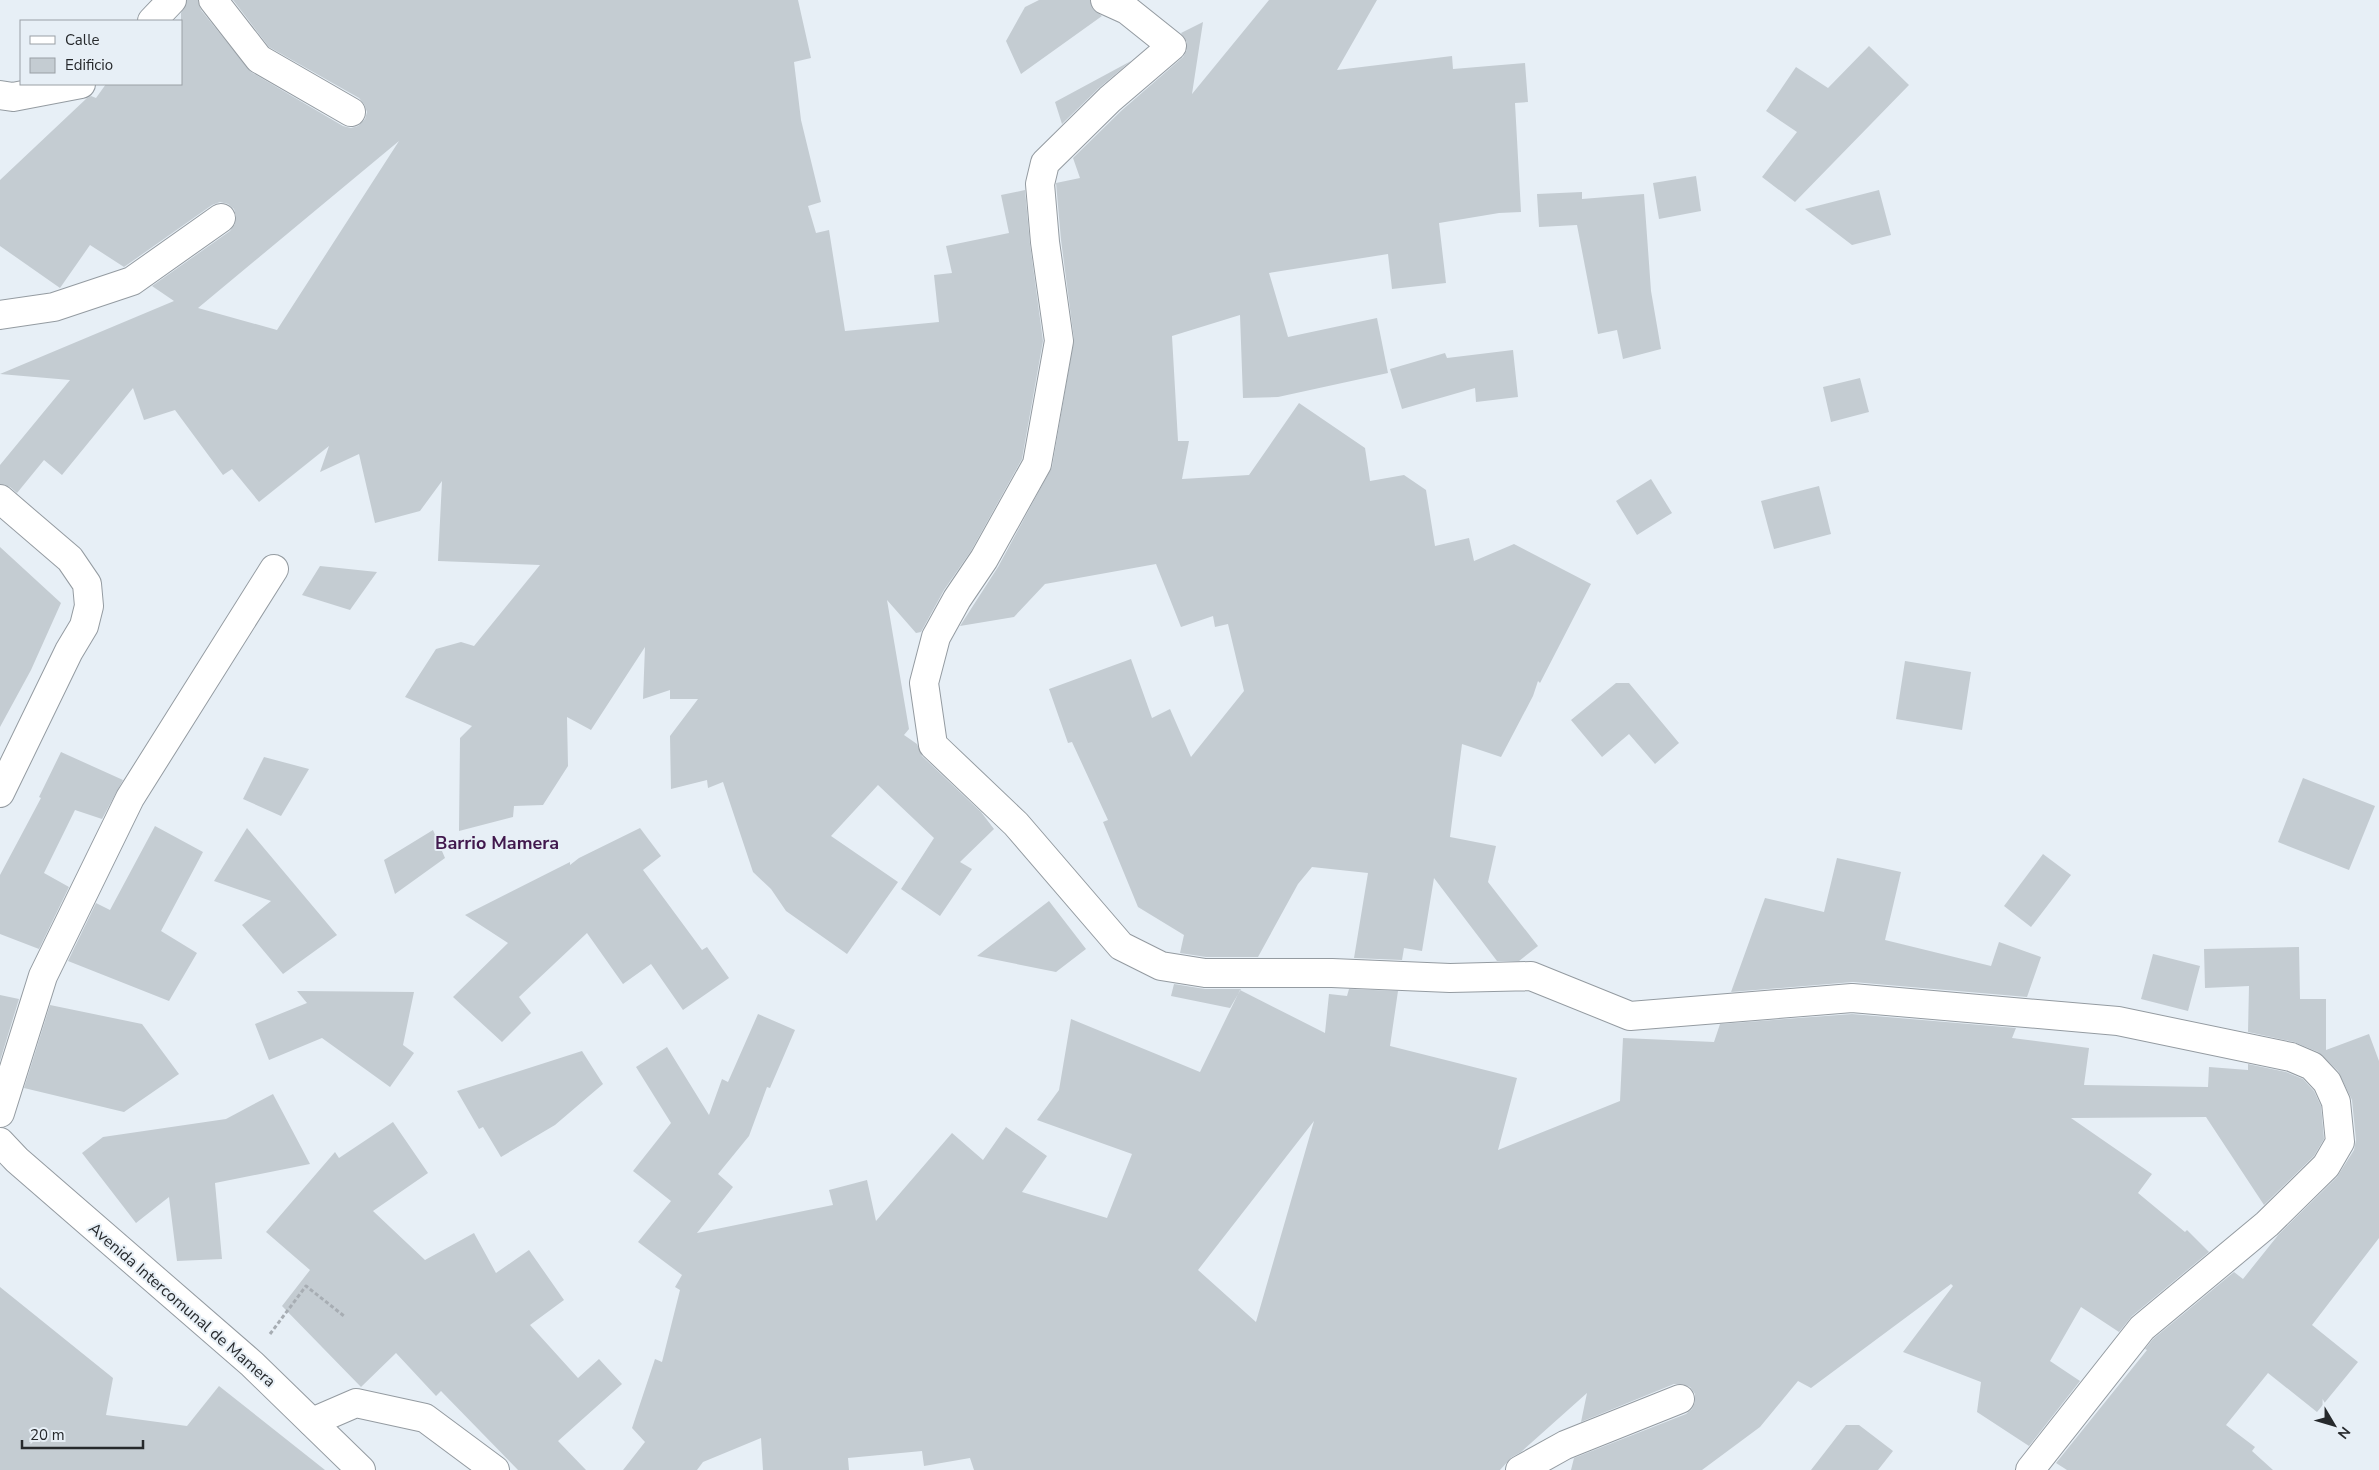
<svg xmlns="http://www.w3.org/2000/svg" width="2379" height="1470" font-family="'Nunito Sans',sans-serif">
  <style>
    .building { fill: #c4ccd2; fill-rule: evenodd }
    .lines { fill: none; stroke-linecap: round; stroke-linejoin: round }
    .street-casing { stroke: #949ba1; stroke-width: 30 }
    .secondary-casing { stroke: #949ba1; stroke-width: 30 }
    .path { stroke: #a7adb3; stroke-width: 3; stroke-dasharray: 4 2.5; stroke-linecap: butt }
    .street { stroke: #fff; stroke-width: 28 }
    .secondary { stroke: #fff; stroke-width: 28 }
    .labels { text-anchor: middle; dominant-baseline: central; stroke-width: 4; stroke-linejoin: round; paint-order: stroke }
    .street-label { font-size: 16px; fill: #26292c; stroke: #e7eff6 }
    .neighbourhood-label { font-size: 18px; font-weight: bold; fill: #41184d; stroke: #e7eff6 }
  </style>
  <rect width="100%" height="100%" fill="#e7eff6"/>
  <path class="building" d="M187 0H198L201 10 251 72 343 126 351 128 358 126 365 119 367 112 364 104 359 98 269 47 233 0H798L811 58 794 62 801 120 821 202 808 206 816 233 829 230 845 331 939 322 934 275 952 273 946 246 1009 233 1001 195 1025 190 1030 244 1043 341 1022 459 971 551 944 590 921 632 916 633 887 600 909 729 904 735 917 744 922 756 981 812 994 829 960 862 972 869 940 916 901 889 934 838 878 785 831 836 898 882 847 954 786 911 771 889 753 872 723 782 708 788 707 780 671 789 670 736 698 699H670V690L643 699 645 647 591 730 567 717 568 766 543 805 514 806 513 817 459 831 460 738 472 726 405 697 436 649 461 642 474 646 540 565 438 561 442 481 420 511 375 523 359 454 320 472 329 446 259 502 232 469 223 475 175 410 144 420 133 388 62 475 44 460 17 493 10 487 0 484V465L70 380 0 374 174 301 152 286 230 231 235 224 236 216 234 209 228 204 220 202 212 205 124 267 90 245 60 288 0 246V180L87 98 91 96 96 98 106 84H181V13ZM399 141 277 330 198 308Z
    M1039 0H1090L1093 9 1102 16 1021 74 1006 41 1025 7Z
    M1269 0H1377L1337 70 1452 56 1453 69 1525 63 1528 102 1515 103 1521 212 1499 213 1439 223 1446 283 1392 289 1388 254 1269 273 1288 337 1377 318 1388 373 1278 397 1243 398 1240 315 1172 336 1178 441H1189L1182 479 1249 475 1299 403 1365 448 1370 481 1404 475 1426 490 1435 546 1469 538 1474 561 1514 544 1591 584 1540 683 1538 681 1533 696 1501 757 1462 744 1450 837 1496 846 1488 882 1538 946 1519 961H1497L1434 878 1422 951 1404 948 1402 960 1354 958 1368 873 1312 867 1298 884 1258 957H1206L1180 953 1184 935 1138 907 1103 822 1108 820 1072 742 1068 743 1049 689 1131 659 1152 718 1170 709 1191 757 1244 691 1228 624 1215 627 1213 616 1181 627 1156 564 1045 584 1014 617 960 626 998 567 1052 467 1074 339 1061 240 1056 183 1080 178 1073 158 1121 111 1183 57 1187 50V42L1181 33 1203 22 1192 94Z
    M1869 46 1909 85 1795 202 1762 177 1797 132 1766 111 1796 67 1828 88Z
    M1131 61 1099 88 1062 124 1055 102Z
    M1696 176 1701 211 1659 219 1653 183Z
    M1879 190 1891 235 1852 245 1805 209Z
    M1582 192V199L1644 194 1651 291 1661 349 1623 359 1617 330 1598 334 1577 225 1539 227 1537 194Z
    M1513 350 1518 397 1476 402 1475 388 1402 409 1390 369 1445 353 1447 358Z
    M1860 378 1869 412 1831 422 1823 387Z
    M1651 479 1672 513 1637 535 1616 501Z
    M1819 486 1831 534 1774 549 1761 501Z
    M0 547 61 603 31 670 0 727Z
    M320 566 377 572 350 610 302 595Z
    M1905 661 1971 672 1962 730 1896 719Z
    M1616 683H1629L1679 743 1655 764 1629 734 1602 757 1571 720Z
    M61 752 123 780 102 819 75 810 44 873 69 887 39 949 0 934V875L41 798 39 797Z
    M264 757 309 769 281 816 243 799Z
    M2303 778 2375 806 2349 870 2278 842Z
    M155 826 203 852 161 931 197 953 169 1001 68 961 96 903 110 910Z
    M247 828 337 935 283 974 242 925 271 901 214 881Z
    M640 828 661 856 643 870 702 950 707 947 729 978 683 1010 651 964 623 984 587 933 519 997 531 1013 502 1042 453 997 508 943 465 915 570 862V865L579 858Z
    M433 830 445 858 395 894 384 860Z
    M2043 854 2071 875 2031 927 2004 906Z
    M1837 858 1901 872 1885 940 1991 966 1999 942 2041 957 2027 997 1853 982 1731 992 1765 898 1824 912Z
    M1049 901 1086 949 1056 972 977 956Z
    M2299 947 2300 999H2326V1050L2369 1034 2379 1061V1238L2312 1325 2358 1362 2317 1412 2268 1373 2226 1425 2255 1447 2252 1451 2273 1470H2067L2056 1463 2147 1350 2145 1349 2153 1339 2234 1272 2243 1279 2279 1234 2337 1177 2354 1150 2356 1140 2352 1100 2338 1071 2318 1052 2294 1042 2248 1032 2249 986 2205 988 2204 949Z
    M2153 954 2200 966 2188 1011 2141 999Z
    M1174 984 1205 989H1241L1230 1008 1171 996Z
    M1349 989 1398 991 1390 1046 1517 1078 1498 1150 1620 1101 1623 1038 1714 1042 1720 1024 1852 1014 2016 1028 2012 1038 2089 1048 2084 1085 2208 1087 2209 1067 2248 1070V1064L2286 1072 2303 1079 2314 1091 2321 1106 2324 1139 2314 1156 2264 1205 2206 1117 2071 1118 2152 1174 2138 1193 2185 1232 2187 1230 2209 1252 2132 1316 2119 1332 2081 1307 2050 1361 2080 1381 2029 1446 1977 1412 1981 1382 1903 1352 1953 1286 1951 1284 1811 1388 1798 1381 1760 1427 1702 1470H1571L1574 1458 1686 1414 1692 1409 1695 1402V1394L1690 1387 1682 1384H1674L1581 1422 1587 1393 1521 1452 1512 1457 1500 1470H974L970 1458 924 1466 922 1451 848 1458 849 1470H763L761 1438 703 1462 697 1470H623L645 1442 632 1428 655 1359 662 1362 680 1290 675 1287 682 1275 638 1242 671 1201 633 1171 671 1123 636 1067 667 1047 709 1115 722 1079 728 1082 758 1014 795 1030 770 1088 767 1087 749 1136 718 1174 733 1187 697 1233 833 1205 829 1190 867 1180 876 1221 952 1133 983 1160 1006 1127 1047 1156 1022 1192 1107 1218 1132 1154 1037 1120 1059 1090 1071 1019 1200 1072 1240 990 1325 1033 1329 994 1347 996ZM1314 1121 1256 1322 1198 1270Z
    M297 991 414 992 403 1045 414 1053 390 1087 322 1038 269 1060 255 1024 307 1003Z
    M0 995 19 999 0 1061Z
    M50 1005 142 1024 179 1074 124 1112 24 1088Z
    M582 1051 603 1084 555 1125 501 1157 483 1127 479 1129 457 1091Z
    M273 1094 310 1164 215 1183 222 1259 177 1261 169 1197 136 1223 82 1153 103 1137 226 1119Z
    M393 1122 428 1173 373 1211 425 1260 474 1233 496 1273 529 1250 564 1300 530 1325 578 1378 599 1359 622 1384 558 1441 586 1470H518L441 1391 436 1396 396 1353 361 1387 282 1306 310 1270 266 1232 335 1152 339 1158Z
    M0 1287 113 1378 106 1415 187 1426 219 1386 325 1470H0Z
    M1846 1425H1859L1893 1451 1878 1470H1811Z"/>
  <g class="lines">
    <g class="street-casing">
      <path id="street" d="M213 0 259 59 351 112
        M1105 0 1127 10 1172 46 1110 99 1045 163 1040 184 1045 242 1059 341 1037 464 984 559 957 599 936 637 924 683 933 745 1016 824 1121 946 1161 966 1205 973H1332L1450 978 1531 976 1630 1016 1852 998 2118 1021 2291 1057 2312 1066 2327 1082 2336 1102 2340 1142 2326 1166 2267 1224 2142 1328 2030 1470
        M152 21 172 0
        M0 95 13 97 81 84
        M0 315 54 307 132 281 221 218
        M0 499 70 559 87 584 89 606 84 626 69 651 0 793
        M0 1113 43 976 130 798 274 569
        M312 1422 356 1403 425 1418 495 1470
        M1520 1470 1565 1445 1680 1399"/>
    </g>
    <g class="secondary-casing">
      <path id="secondary" d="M0 1142 17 1160 252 1364 361 1470"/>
    </g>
    <path class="path" d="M270 1334 306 1286 344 1316"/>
    <use href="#street" class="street"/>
    <use href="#secondary" class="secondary"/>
  </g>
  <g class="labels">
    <g class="street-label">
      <text transform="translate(182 1305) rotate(41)">Avenida Intercomunal de Mamera</text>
    </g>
    <g class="neighbourhood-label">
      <text x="497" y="843">Barrio Mamera</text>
    </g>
  </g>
  <rect x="20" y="20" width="162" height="65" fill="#e7eff6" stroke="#9aa0a5"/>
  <rect x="30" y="36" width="25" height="8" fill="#ffffff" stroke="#9aa0a5"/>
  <text x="65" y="45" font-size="15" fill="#26292c">Calle</text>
  <rect x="30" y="58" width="25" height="15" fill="#c4ccd2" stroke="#9aa0a5"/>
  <text x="65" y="70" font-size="15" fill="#26292c">Edificio</text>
  <g transform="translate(2334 1425) rotate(128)" stroke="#e7eff6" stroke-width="4" paint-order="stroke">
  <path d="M0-4L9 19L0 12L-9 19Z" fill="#26292c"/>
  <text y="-8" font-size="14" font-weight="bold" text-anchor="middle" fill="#26292c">N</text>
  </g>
  <path d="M22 1440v8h121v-8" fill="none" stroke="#26292c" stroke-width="2.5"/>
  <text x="30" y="1440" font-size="15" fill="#26292c" stroke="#e7eff6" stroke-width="4" paint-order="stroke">20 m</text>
</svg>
